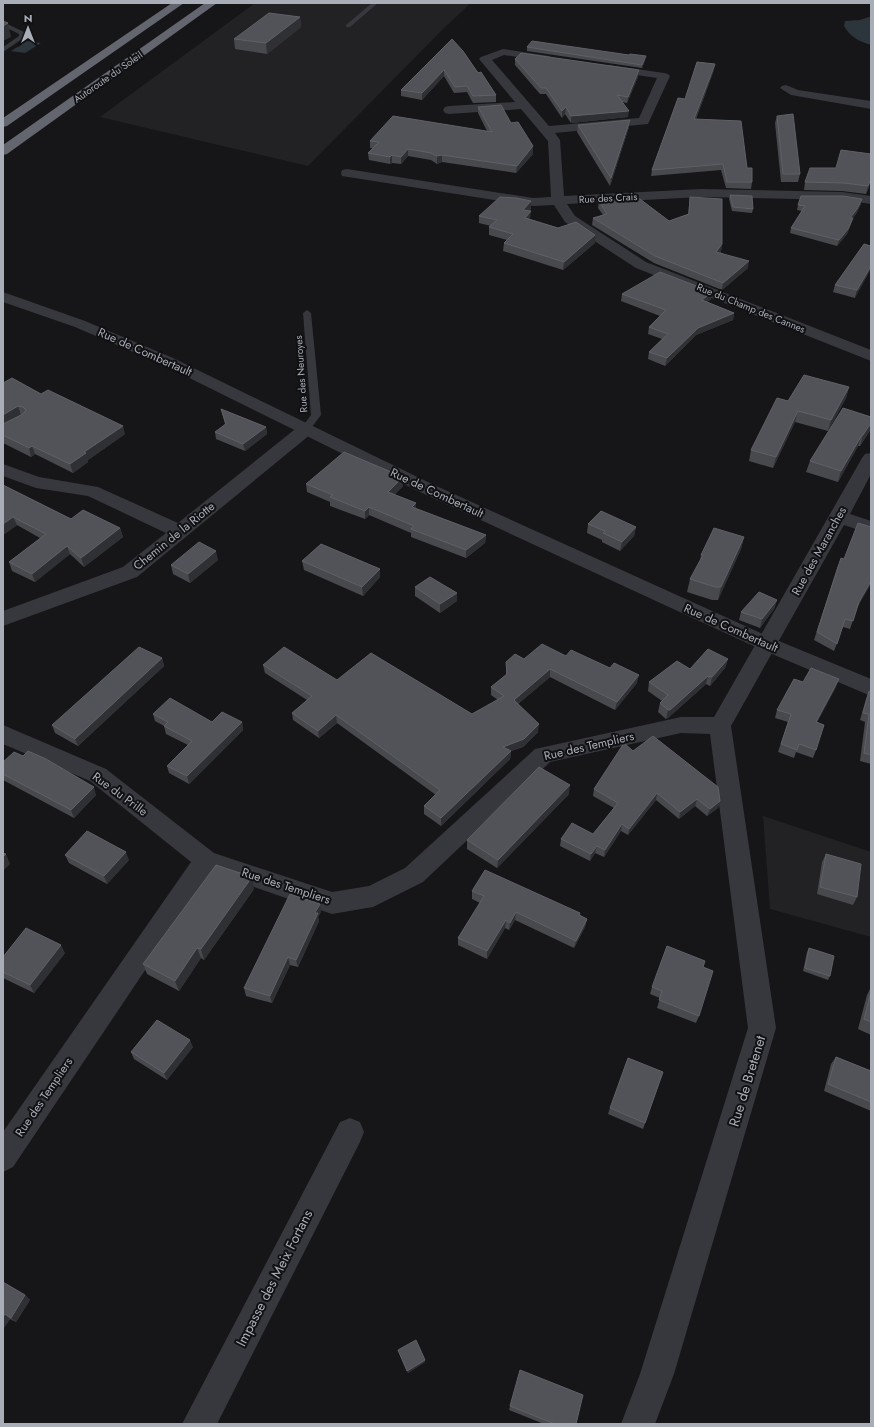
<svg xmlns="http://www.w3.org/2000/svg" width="874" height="1427" font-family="Jost,sans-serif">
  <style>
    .built { fill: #222225 }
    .water { fill: #2c353c }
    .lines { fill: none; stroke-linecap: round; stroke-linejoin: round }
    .service { fill: #37383d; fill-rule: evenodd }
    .minor { fill: #37383d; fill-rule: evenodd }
    .tertiary { fill: #37383d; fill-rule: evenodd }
    .motorway { fill: #63666e; fill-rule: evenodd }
    .wall { fill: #47494d }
    .shaded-wall { fill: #2f3033 }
    .building { fill: #525359; stroke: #5f6168 }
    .labels { text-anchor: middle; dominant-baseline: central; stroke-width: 4; stroke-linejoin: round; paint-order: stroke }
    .far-street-label { font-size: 10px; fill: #a8adb8; stroke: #111113 }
    .street-label { font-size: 12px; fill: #a8adb8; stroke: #111113 }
    .near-street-label { font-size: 14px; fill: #a8adb8; stroke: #111113 }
  </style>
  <rect width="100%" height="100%" fill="#161618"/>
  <path class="built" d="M255 3H471L444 28 308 166 100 117Z
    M763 816 871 852V937L770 909Z"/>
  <path class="water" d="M869 17H871V45C859 41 851 38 844 26L845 21 860 20Z
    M27 41 41 43 25 53 11 51Z"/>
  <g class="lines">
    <path class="service" d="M372 3H378L350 27H346V25Z
      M3 22 24 32 25 37 3 52V47L19 36V34L3 26Z
      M307 310 311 313 321 415 308 432 305 433 300 430 311 415 303 313Z"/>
    <path class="minor" d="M503 49 549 56 555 59 549 62 504 55 492 60 549 126 639 118 657 78 609 71 605 70 603 68 605 66 609 65 664 73 668 74 670 76 648 124 555 133 560 140 564 196 701 189 842 192 871 196V204L842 200 701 197 567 204 575 216 646 262 871 350V361L636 268 565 222 554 205 533 206 342 176 341 173 342 170 347 169 533 198 551 197 548 141 521 109 449 114 445 113 443 110 445 107 449 106 515 102 479 59 481 57Z
      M786 85 798 90 871 101V109L791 95 780 88 782 86Z
      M305 425 311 426 314 430 311 434 137 577 3 626V611L123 567 166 533 88 496 36 488 3 476V464L39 477 98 487 178 523 299 426Z
      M871 453V474L850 514 871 521V534L844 525 731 726 776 1028 674 1374 655 1424H621L640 1374 748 1028 710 734 681 733 550 762 423 882 373 907 332 914 211 872 13 1167 3 1172V1132L191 862 90 781 3 744V725L106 769 214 853 332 892 369 886 405 868 535 749 681 717H714L862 458 865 454Z
      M350 1118 360 1122 364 1132 360 1142 217 1424H182L340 1122Z"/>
    <path class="tertiary" d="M3 292 85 321 173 358 432 484 774 639 871 679V696L760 649 420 492 161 364 75 327 3 302Z"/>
    <path class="motorway" d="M172 3H184L7 126 3 127V118Z
      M205 3H217L7 154 3 155V145Z"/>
  </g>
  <path class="wall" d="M300 17 301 27 267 54 235 49 234 39Z
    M452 39 496 95V102L473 103 467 92 454 93 444 76 422 100 401 96V90Z
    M527 47 645 60 642 68 527 51Z
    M515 59 638 77 627 103 622 102 628 117 571 123 565 114 562 118 546 94H540L515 65Z
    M714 70 696 119 747 168 752 182 751 189 726 188 721 170 651 176 652 170 685 99Z
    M478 107 511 123 533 146V154L516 173 442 162 437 164 431 160 408 156 401 164 392 163 390 164 369 160 368 153 373 148H370V141L487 131 478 113Z
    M777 116 800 174 798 182H781L775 123Z
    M578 125 629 127 610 186 577 132Z
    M836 168 869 187 866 194 842 191 804 190 805 182Z
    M730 195 753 209 752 213 732 211 729 199Z
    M690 197 722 244 721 251 720 252 748 268 722 290 654 263 592 225 593 218 603 215 598 208 599 201 669 221 688 214Z
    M531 201V209L528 211 530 219 558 228 595 235V243L563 270 503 251 504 243 507 240 489 235V227L491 226 479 223V216Z
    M861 204 856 214 853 218 851 224 847 234 837 246 790 233 791 228 802 211 797 210 798 205Z
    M871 246 855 298 833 292 835 285Z
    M712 292 711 299 707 302 734 313 733 320 696 335 665 366 648 359 649 352 662 339 648 334 649 327 660 316 621 301 622 294Z
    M3 383 41 394 125 434 88 460V462L73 473 35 454 31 457 3 443Z
    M849 387 846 398 828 431 795 422 773 468 749 461 751 450 788 401Z
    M221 409 266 427 267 434 245 451 216 439 215 432 225 424Z
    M871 429 860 446H858L838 482 806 472 810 461Z
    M403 477V486L394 495 416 503V509L486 535 485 543 466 558 411 537V533L369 515 365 519 330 506V502L307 492 306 484Z
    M3 485 71 519 120 528 123 537 84 567 70 554 35 582 12 571 9 562 40 538 17 525 3 535Z
    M588 524 636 527 634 536 620 551 602 542V540L587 533Z
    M744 537 741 549 718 600H712L687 592 690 579 700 561 701 555Z
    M844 559 857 608 850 629 843 627 834 651 814 640 838 565Z
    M218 560 190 583 173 574 171 565Z
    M302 561 380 569V577L363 596 304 570Z
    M415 587 457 593V601L440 613 415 596Z
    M777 600 774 609 760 628 739 620 741 612Z
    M566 656 637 683 615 710 550 677 518 704 538 732 523 747 511 751 510 759 441 826 424 814V806L436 795 337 723 319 738 293 720 292 713 307 700 265 673 263 665 337 680 472 714 498 700 491 695V687L506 675V662L524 659Z
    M162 658 164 666 78 746 55 733 52 725Z
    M728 659 725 668 710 686 706 684 668 718 666 719 658 712 660 703 662 701 648 691 649 682 690 669Z
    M803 682 836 687 817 722 816 750 813 758 796 752 794 758 778 752 788 722 775 718 777 710Z
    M869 691 871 692V764L860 761 865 722 860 720 866 699Z
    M153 714 212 722H242L243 730 189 784 169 773 167 766 188 745 166 734 164 726 155 721Z
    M633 751 720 801 718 808 707 816 695 806 679 819 656 800 628 835 621 831 604 857 595 853 590 861 560 846 561 839 593 834 614 808 593 796 594 789Z
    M3 762 96 795 74 818 3 780Z
    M569 794 497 868 467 849V840Z
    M826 854 857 897 853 905 817 894 822 862Z
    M65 855 129 860 107 884 69 863Z
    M254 889 204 960 201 958 179 991 147 974 143 964Z
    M472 891 580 913V915L587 919 585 927 574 948 515 920 509 930 505 928 487 959 458 945V938L480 903 472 899Z
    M321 912 318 917 319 921 298 967 290 965 272 1003 246 996 244 988Z
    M809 948 830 976 828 980 803 971 807 952Z
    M65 953 34 993 3 978V957Z
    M703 967 699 1016 696 1023 657 1008 660 998 650 994 652 987Z
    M871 987V1035L858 1029 867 995Z
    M193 1047 167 1080 134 1059 131 1052Z
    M836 1057 871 1071V1111L824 1091 831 1064Z
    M663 1072 643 1129 608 1114 610 1108Z
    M3 1282 25 1295 30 1300 16 1322 10 1319 3 1329Z
    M398 1350 425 1362 408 1373 399 1353Z
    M520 1370 576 1424H544L509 1410Z"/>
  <path class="shaded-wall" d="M300 17 301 27 267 54 266 43Z
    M8 23 11 37 3 41V26Z
    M646 56 645 60 642 68V65Z
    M715 64 714 70 693 125 694 119Z
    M444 70V76L422 100V93Z
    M639 70 638 77 627 103 628 97Z
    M566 107 565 114 562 118V111Z
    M629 111 628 117 571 123V116Z
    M630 120 629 127 610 186 611 178Z
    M533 146V154L516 173 517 166Z
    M408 149V156L401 164V157Z
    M392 155V163L390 164V157Z
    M442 155V162L437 164V156Z
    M871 180 869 187 866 194 868 186Z
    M862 199 861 204 856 214 849 223 850 218Z
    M531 201V209L523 217V210Z
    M531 211 530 219 525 218Z
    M853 218 851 224 847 234 837 246 839 240Z
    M595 235V243L563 270 564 262Z
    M722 244 721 251 715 259 716 252Z
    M749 261 748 268 722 290 723 283Z
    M871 266V269L855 298 857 290Z
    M712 292 711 299 701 307 702 300Z
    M734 313 733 320 696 335 665 366 667 358 698 328Z
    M849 387 846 398 828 431 831 420Z
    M18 406 21 415 3 425V415Z
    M798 411 795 422 773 468 776 457Z
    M871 423V428L860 446 863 435Z
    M123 426 125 434 88 460V462L73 473 70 464 84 452Z
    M266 427 267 434 245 451 243 444Z
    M862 435 858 446 838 482 841 471Z
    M32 446 35 454 31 457 29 448Z
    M403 477V486L388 500V492Z
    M416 503V512L412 507Z
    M369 507V515L365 519V511Z
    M13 517 17 525 3 535V524Z
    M636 527 634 536 620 551 622 542Z
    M120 528 123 537 84 567 81 558Z
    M486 535 485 543 466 558V550Z
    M744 537 741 549 718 600 721 587Z
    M67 546 70 554 35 582 32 574Z
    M216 551 218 560 190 583 188 574Z
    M380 569V577L363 596 362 587Z
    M871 581V584L856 610 859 602Z
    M457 593V601L440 613V604Z
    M777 600 774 609 760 628 762 619Z
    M162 658 164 666 78 746 75 739Z
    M728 659 725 668 710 686 712 677Z
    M550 669V677L513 708 514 700Z
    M639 675 637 683 615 710 617 702Z
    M708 676 706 684 668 718 666 719 668 710Z
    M839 679 836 687 813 730 816 722Z
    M336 715 337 723 319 738 318 731Z
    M242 722 243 730 189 784 187 776Z
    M539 724 538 732 523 747 502 754 503 747Z
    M511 751 510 759 441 826V818Z
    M570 785 569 794 497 868 498 860Z
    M94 787 96 795 74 818 71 810Z
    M657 793 656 800 628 835 629 829Z
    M697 799 695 806 679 819 680 812Z
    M720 801 718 808 707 816 710 809Z
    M622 824 621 831 604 857 605 850Z
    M597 846 595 853 590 861 591 854Z
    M126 852 129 860 107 884 104 876Z
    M6 854 10 864 3 871V857Z
    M252 877 254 889 204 960 201 949Z
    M320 904 321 912 318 917 319 921 298 967 296 960Z
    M516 912 515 920 509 930 510 923Z
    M587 919 585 927 574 948 576 941Z
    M506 920 505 928 487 959V951Z
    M61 945 65 953 34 993 30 985Z
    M197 948 201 958 179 991 175 981Z
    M288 957 290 965 272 1003 270 996Z
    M190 1040 193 1047 167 1080 164 1073Z
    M25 1295 30 1300 16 1322 11 1318Z
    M5 1314 10 1319 3 1329V1317Z
    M425 1360V1362L408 1373 407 1371Z"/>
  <path class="building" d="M269 13 300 17 266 43 234 39Z
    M3 21 8 23 3 26Z
    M452 39 463 51 478 73 481 72 496 95 473 96 467 86 455 87 444 70 422 93 401 90Z
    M532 41 629 55 630 54 646 56 642 65 527 47Z
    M521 53 639 70 628 97 617 95 629 111 571 116 566 107 562 111 546 88H541L515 59Z
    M697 62 715 64 694 119 741 121 747 168H752V182H727L723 164 652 170 678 98 685 99Z
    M501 105 511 123 518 122 533 146 517 166 442 155 437 156 431 153 408 149 401 157 392 155 390 157 368 153 379 142 370 141 393 116 492 132 478 107Z
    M793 114 800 174H783L777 116Z
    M630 120 611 178 578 125Z
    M841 150 871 154V179L868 186 844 183 805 182 810 168H836Z
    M730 195 752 196 753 209 733 207Z
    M636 196 669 221 689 214 690 197 722 199V244L716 252 749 261 723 283 655 256 593 218 607 214 599 201 624 199 634 202Z
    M801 196H843L862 199 857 209 850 218H853L848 229 839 240 791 228 805 206 798 205Z
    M500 197 516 198 531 201 523 210 531 211 525 218 558 228 576 222 595 235 564 262 504 243 513 234 489 227 497 220 479 216Z
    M864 244 871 246V266L857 290 835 285Z
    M660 272 712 292 702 300 734 313 698 328 667 358 649 352 668 334 649 327 666 310 622 294Z
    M804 375 849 387 831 420 798 411 776 457 751 450 777 398 788 401Z
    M12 378 41 394 48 390 123 426 84 452 86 453 70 464 32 446 29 448 3 435V424L23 414 26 410 23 407 18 406 3 415V383Z
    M843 408 871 417V423L863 435H862L841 471 810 461Z
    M221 409 266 427 243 444 215 432 226 424Z
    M344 452 403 477 388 492 416 503 412 507 486 535 466 550 411 529 414 526 369 507 365 511 330 497 333 495 306 484Z
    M3 485 71 519 83 510 120 528 81 558 67 546 32 574 9 562 46 534 13 517 3 524Z
    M601 511 636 527 622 542 603 533 605 531 588 524Z
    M858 523 871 527V581L859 602 853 621 845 619 837 644 817 632 841 558 844 559Z
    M714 528 744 537 721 587H715L690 579 703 555H701Z
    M199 542 216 551 188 574 171 565Z
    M321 544 380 569 362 587 302 561Z
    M430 577 457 593 440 604 415 587Z
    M759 592 777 600 762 619 741 612Z
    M542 644 566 656 571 650 610 668 614 663 639 675 617 702 550 669 514 700 539 724 524 739 503 747 511 751 441 818 424 806 440 790 336 715 318 731 292 713 312 696 263 665 284 647 337 680 371 653 472 714 504 696 491 687 507 674 506 662 515 654 524 659Z
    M139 647 162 658 75 739 52 725Z
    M708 649 728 659 712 677 708 676 670 710H668L660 703 668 695 649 682 677 661 690 669Z
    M811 668 839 679 816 722 824 725 816 750 799 744 797 750 781 744 791 714 777 710 794 679 803 682Z
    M869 691 871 692V755L864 753 869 714 863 713Z
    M170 698 212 722 222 712 242 722 187 776 167 766 192 741 164 726 168 722 153 714Z
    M653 736 718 787 720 801 710 809 697 799 680 812 657 793 629 829 622 824 605 850 597 846 591 854 561 839 572 823 593 834 618 803 594 789 624 743 633 751Z
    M28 751 46 759 94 787 71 810 3 774V762L14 752 23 756Z
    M539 767 570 785 498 860 467 840Z
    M87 831 126 852 104 876 65 855Z
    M3 853 6 854 3 857Z
    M826 854 861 864 857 897 820 887Z
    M216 865 252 877 201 949 197 948 175 981 143 964Z
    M485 870 580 913 579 915 587 919 576 941 516 912 510 923 506 920 487 951 458 938 484 896 472 891Z
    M290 894 320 904 315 913H318L296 960 288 957 270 996 244 988Z
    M26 928 61 945 30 985 3 972V957Z
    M667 946 705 961 703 967 713 971 699 1016 659 1000 662 991 652 987Z
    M809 948 834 956 830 976 805 968Z
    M871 992V1022L864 1019Z
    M157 1020 190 1040 164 1073 131 1052Z
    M836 1057 871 1071V1102L828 1084Z
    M628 1058 663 1072 645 1123 610 1108Z
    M3 1282 25 1295 11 1318 5 1314 3 1317Z
    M416 1340 425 1360 407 1371 398 1350Z
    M520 1370 583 1395 576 1424H555L510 1406Z"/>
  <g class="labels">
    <g class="far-street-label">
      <text transform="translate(108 77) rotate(-35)">Autoroute du Soleil</text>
      <text transform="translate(608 198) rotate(-3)">Rue des Crais</text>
      <text transform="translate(751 308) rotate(22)">Rue du Champ des Cannes</text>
      <text transform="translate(301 374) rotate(-94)">Rue des Neuroyes</text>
    </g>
    <g class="street-label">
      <text transform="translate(145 352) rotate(24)">Rue de Combertault</text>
      <text transform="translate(437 493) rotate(25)">Rue de Combertault</text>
      <text transform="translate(174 536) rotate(-39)">Chemin de la Riotte</text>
      <text transform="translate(819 551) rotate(-61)">Rue des Maranches</text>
      <text transform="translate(731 628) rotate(24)">Rue de Combertault</text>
      <text transform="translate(589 746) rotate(-13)">Rue des Templiers</text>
      <text transform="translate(120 794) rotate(36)">Rue du Prille</text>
      <text transform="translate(286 886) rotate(18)">Rue des Templiers</text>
      <text transform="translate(44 1097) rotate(-56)">Rue des Templiers</text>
    </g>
    <g class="near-street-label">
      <text transform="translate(747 1081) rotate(-73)">Rue de Bretenet</text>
      <text transform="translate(274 1278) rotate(-63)">Impasse des Meix Fortans</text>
    </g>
  </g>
  <rect width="874" height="1427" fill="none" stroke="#a8adb8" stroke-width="8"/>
  <g transform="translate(28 28)" stroke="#111113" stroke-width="3" paint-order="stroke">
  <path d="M0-3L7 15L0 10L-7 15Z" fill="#a8adb8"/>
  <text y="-6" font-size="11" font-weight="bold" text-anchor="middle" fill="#a8adb8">N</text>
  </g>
</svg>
